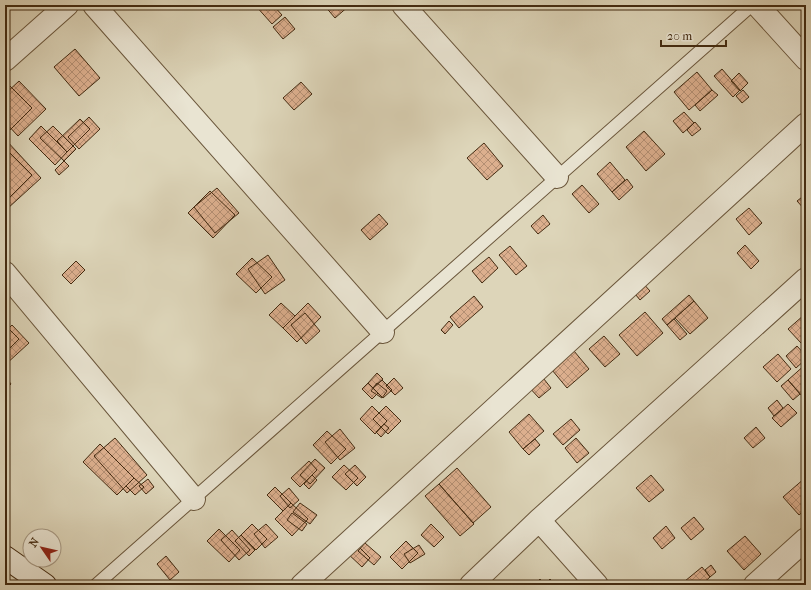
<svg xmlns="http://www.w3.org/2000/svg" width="811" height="590" font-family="'IM FELL French Canon',serif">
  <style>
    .building { fill: url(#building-cross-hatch); stroke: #432b11 }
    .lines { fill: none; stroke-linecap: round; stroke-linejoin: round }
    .lane-casing { stroke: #6a563b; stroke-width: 14 }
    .street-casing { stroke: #6a563b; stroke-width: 24 }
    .secondary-casing { stroke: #432b11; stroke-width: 24 }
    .lane { stroke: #e9e4d2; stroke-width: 12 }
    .street { stroke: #e9e4d2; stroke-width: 22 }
    .secondary { stroke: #e9e4d2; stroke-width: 22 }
  </style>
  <defs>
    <pattern id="building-cross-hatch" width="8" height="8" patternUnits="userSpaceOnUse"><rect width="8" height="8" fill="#dcaf8e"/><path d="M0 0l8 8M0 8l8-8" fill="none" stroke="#b48f73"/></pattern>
  </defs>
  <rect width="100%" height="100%" fill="#ddd5b9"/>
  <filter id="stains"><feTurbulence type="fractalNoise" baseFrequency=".005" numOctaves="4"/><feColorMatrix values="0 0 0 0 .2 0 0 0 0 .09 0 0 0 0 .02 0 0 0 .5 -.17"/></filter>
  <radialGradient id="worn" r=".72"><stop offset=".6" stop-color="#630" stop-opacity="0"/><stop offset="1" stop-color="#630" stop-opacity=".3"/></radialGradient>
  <path class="building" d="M255 5H273L282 15 272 24Z
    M324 5H350L335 18Z
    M285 17 295 29 283 39 273 27Z
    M75 49 100 78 79 96 54 67Z
    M722 69 740 90 733 97 714 76Z
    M697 72 712 90 689 110 674 92Z
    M739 73 748 83 740 91 731 81Z
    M19 81 46 109 18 136 5 122V94Z
    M301 82 312 94 294 110 283 98Z
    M9 85 32 108 5 135V88Z
    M712 90 718 95 700 111 695 105Z
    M743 90 749 97 742 103 736 96Z
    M684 112 694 123 683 133 673 121Z
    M89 117 100 129 79 149 68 137Z
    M80 119 90 129 67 152 57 141Z
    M695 122 701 129 692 136 687 130Z
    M41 126 67 152 55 165 29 139Z
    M53 126 76 149 64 161 40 138Z
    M644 131 665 154 646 171 626 147Z
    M5 139 41 178 7 209 5 207Z
    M484 143 503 166 487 180 467 158Z
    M5 148 32 175 5 202Z
    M64 161 69 166 59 175 55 170Z
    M610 162 625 180 612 192 597 174Z
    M627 179 633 187 619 200 612 192Z
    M582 185 599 204 589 213 572 194Z
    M217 188 239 213 215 233 194 207Z
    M210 191 235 215 213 238 188 213Z
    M806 194V211L797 201Z
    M749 208 762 223 749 235 736 219Z
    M379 214 388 224 370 240 361 230Z
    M543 215 550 224 538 234 531 226Z
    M745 245 759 261 751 269 737 253Z
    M510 246 527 266 516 275 499 255Z
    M268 255 285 280 265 294 248 269Z
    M489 257 498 268 482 283 472 271Z
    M252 258 272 277 256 293 236 274Z
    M76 261 85 270 71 284 62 275Z
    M641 281 650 291 640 300 631 289Z
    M689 295 694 301 667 325 662 319Z
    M474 296 483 307 459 328 450 317Z
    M694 301 708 318 690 334 675 318Z
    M281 303 295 316 283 328 269 315Z
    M308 303 321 317 297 342 283 328Z
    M645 312 663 333 637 356 619 335Z
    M305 313 320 331 306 344 291 325Z
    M804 315 806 317V338L801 343 788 329Z
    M674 319 687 334 680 340 667 325Z
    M449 321 453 325 445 334 441 330Z
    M5 325 19 339 5 353Z
    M12 325 29 343 5 365V332Z
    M604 336 620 354 605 367 589 349Z
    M569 345 589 369 567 388 547 364Z
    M797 346 806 356V359L796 368 786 356Z
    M778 354 791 369 777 382 763 367Z
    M806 364V392L802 396 788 380Z
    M377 373 383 379 373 388 368 383Z
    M540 374 551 388 539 398 527 385Z
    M5 376 11 384 5 390Z
    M394 378 403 388 395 395 386 386Z
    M382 380 392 390 383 398 373 388Z
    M788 380 800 394 793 400 781 386Z
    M368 383 378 393 372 399 362 389Z
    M377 383 387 391 382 398 371 391Z
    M777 400 783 408 774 416 768 408Z
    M788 404 797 413 781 427 772 418Z
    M372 406 387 421 375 434 360 419Z
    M386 406 401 421 388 434 373 419Z
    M529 414 544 431 523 449 509 432Z
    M571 419 580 430 563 445 553 434Z
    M384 424 389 428 381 437 376 432Z
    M756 427 765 438 753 448 744 438Z
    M340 429 355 448 340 460 325 442Z
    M327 431 346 449 331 464 313 445Z
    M115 438 147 475 127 493 94 456Z
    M576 438 589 453 577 463 565 448Z
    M535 439 540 445 529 455 523 449Z
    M100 444 134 478 117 495 83 462Z
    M315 459 325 468 310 484 300 475Z
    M309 461 317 470 300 487 291 478Z
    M344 465 358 478 346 490 332 477Z
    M355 465 366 477 357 486 345 474Z
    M457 468 491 507 473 523 439 484Z
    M312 475 317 480 309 489 304 484Z
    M651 475 664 490 649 502 636 488Z
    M134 478 144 487 135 495 126 486Z
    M805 478 806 479V509L799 515 783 497Z
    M148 479 154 487 146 494 139 486Z
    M439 484 474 524 460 536 425 496Z
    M275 487 291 503 283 511 267 495Z
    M289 488 299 500 290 508 280 496Z
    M291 503 308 519 292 536 275 519Z
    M300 503 317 515 310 524 293 512Z
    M292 513 307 524 302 531 287 520Z
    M694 517 704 529 691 540 681 528Z
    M252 524 267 539 256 550 241 535Z
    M266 524 278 537 265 548 254 534Z
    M431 524 444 537 434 547 421 535Z
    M666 526 675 538 662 549 653 538Z
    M219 529 240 550 229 562 207 541Z
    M232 530 250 550 239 560 221 540Z
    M241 535 255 550 249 556 235 541Z
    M745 536 761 554 744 570 727 551Z
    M406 541 418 553 402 569 390 557Z
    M355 543 370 558 362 567 346 552Z
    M365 543 381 557 374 565 358 551Z
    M419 545 425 554 410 563 404 554Z
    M166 556 179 572 170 580 157 564Z
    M711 565 716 572 710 577 705 570Z
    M702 567 710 577 701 585H689L685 581Z
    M540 579 545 585H534Z
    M550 579 556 585H544Z"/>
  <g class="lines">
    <g class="lane-casing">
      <path id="lane" d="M96 585 752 5"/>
    </g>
    <g class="street-casing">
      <path id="street" d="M94 5 383 332
        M403 5 557 177
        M757 5 806 59
        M5 60 67 5
        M5 273 194 499
        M539 520 597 585
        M302 585 806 124
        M471 585 539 520 806 279
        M755 585 806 539"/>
    </g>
    <g class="secondary-casing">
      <path id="secondary" d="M5 557 45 585"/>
    </g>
    <use href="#lane" class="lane"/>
    <use href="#street" class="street"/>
    <use href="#secondary" class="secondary"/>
  </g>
  <rect width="811" height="590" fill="none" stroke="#ddd5b9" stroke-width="20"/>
  <rect x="6" y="6" width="799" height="578" fill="none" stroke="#432b11" stroke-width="2"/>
  <rect x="10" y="10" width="791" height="570" fill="none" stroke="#432b11"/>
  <g transform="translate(42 548) rotate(304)"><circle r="19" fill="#e9e4d2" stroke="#a79a85"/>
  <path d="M0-3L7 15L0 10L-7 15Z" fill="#8f2418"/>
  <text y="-6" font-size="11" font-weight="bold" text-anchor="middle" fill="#432b11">N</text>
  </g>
  <path d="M661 40v6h65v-6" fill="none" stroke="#432b11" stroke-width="2"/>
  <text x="667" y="40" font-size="12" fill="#432b11" stroke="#e9e4d2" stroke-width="3" paint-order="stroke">20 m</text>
  <rect width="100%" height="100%" filter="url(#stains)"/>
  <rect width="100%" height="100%" fill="url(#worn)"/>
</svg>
